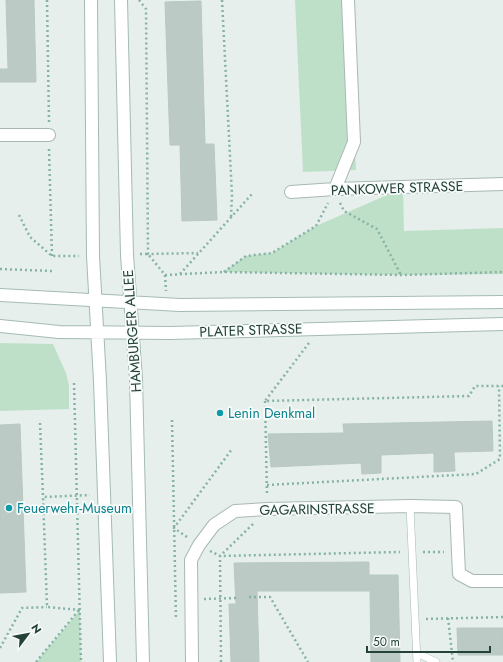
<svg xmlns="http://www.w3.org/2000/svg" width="503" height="662" font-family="Jost,sans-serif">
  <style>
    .green { fill: #bfe0c8 }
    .building { fill: #bbcac4; stroke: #b8c9c2 }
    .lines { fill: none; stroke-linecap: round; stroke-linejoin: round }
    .lane-casing { stroke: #a8b8b2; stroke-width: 8 }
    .street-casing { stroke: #a8b8b2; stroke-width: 14 }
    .secondary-casing { stroke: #a4bbb3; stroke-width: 14 }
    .path { stroke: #86b3a5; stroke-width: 2.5; stroke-dasharray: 2 3; stroke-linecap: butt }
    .lane { stroke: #fff; stroke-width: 7 }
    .street { stroke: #fff; stroke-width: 12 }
    .secondary { stroke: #fff; stroke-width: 12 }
    .culture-dot { fill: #0f9aa8; stroke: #f7fbf9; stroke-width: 1.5 }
    .labels { text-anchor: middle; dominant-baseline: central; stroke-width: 3.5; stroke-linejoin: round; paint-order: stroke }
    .street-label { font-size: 14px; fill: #24423a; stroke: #f7fbf9 }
    .culture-label { font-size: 14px; fill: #0d838f; stroke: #f7fbf9; text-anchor: start }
  </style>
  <rect width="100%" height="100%" fill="#e6efeb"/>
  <path class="green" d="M295 0H348L356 170 303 172Z
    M403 188 404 231 503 228V274L402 275 223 272 246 256 272 253 316 226Z
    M0 343 53 344 66 373 69 385V409L0 411Z
    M80 610 81 662H36Z"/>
  <path class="building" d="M6 0H34L36 82H0V69H8Z
    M201 1 205 144H214L217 220 182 221 180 145H170L165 2Z
    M492 421 493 451 454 452 455 471 434 472V453L381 455V473L362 474 361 463 271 467 268 434 344 433 343 424Z
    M20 424 26 592 0 593V425Z
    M369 562V575H398L400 662H371L370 591H257L259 662H231L229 604H236L234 563Z
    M457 628H503V655H458Z"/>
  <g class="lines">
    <g class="lane-casing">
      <path id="lane" d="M410 506 417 662
        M417 653 436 662"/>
    </g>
    <g class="street-casing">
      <path id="street" d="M0 135H49
        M335 189 354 142 348 0
        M291 192 335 189 503 184
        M192 662 191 560 199 545 214 525 235 511 268 509 410 506 456 507 459 574 472 581H503"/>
    </g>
    <g class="secondary-casing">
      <path id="secondary" d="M91 0 93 256 100 381 110 662
        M121 0 127 255 136 379 143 662
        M0 295 180 305 503 302
        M0 326 59 332 170 333 503 324"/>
    </g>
    <path class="path" d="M47 0 49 122
      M139 0 146 9 148 254 198 253
      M222 0 232 195 231 217
      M49 149 52 256
      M340 203 344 211 377 229 401 275
      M19 215 30 237 52 256H79
      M140 254H148L165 275 166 291
      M0 269 52 271
      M224 272 246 256 272 253 316 226 328 203
      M180 274 252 194
      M165 275 223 272 402 275 503 272
      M309 343 265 401 469 396 475 386H503
      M74 383 81 662
      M265 401 267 495
      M172 420 176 620
      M40 423 43 497
      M267 485 476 474 500 459 499 386
      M187 537 174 528 232 449
      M210 551 220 556 400 552
      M423 552H444
      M249 597H270L308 662
      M204 599 236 598
      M80 610 47 607 43 497 90 495
      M448 618 453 662
      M426 619 503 617
      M0 648 22 608 47 607
      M36 662 79 610
      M221 662 220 556 253 524"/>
    <use href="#lane" class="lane"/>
    <use href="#street" class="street"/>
    <use href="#secondary" class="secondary"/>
  </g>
  <g class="culture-dot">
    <circle cx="220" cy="413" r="4"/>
    <circle cx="9" cy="508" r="4"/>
  </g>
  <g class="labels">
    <g class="street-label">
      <text transform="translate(397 188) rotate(-2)">PANKOWER STRASSE</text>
      <text transform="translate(251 330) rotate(-2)">PLATER STRASSE</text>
      <text transform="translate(132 331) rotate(-94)">HAMBURGER ALLEE</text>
      <text transform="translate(317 509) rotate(-1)">GAGARINSTRASSE</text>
    </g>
    <g class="culture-label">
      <text x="228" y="413">Lenin Denkmal</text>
      <text x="17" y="508">Feuerwehr-Museum</text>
    </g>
  </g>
  <g transform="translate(28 634) rotate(58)" stroke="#f7fbf9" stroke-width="3" paint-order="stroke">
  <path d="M0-3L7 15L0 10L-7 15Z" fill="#24423a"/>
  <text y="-6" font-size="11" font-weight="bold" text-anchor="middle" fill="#24423a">N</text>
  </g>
  <path d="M367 646v6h123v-6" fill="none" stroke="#24423a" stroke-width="2"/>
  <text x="373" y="646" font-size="12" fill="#24423a" stroke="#f7fbf9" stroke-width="3" paint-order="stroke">50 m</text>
</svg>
